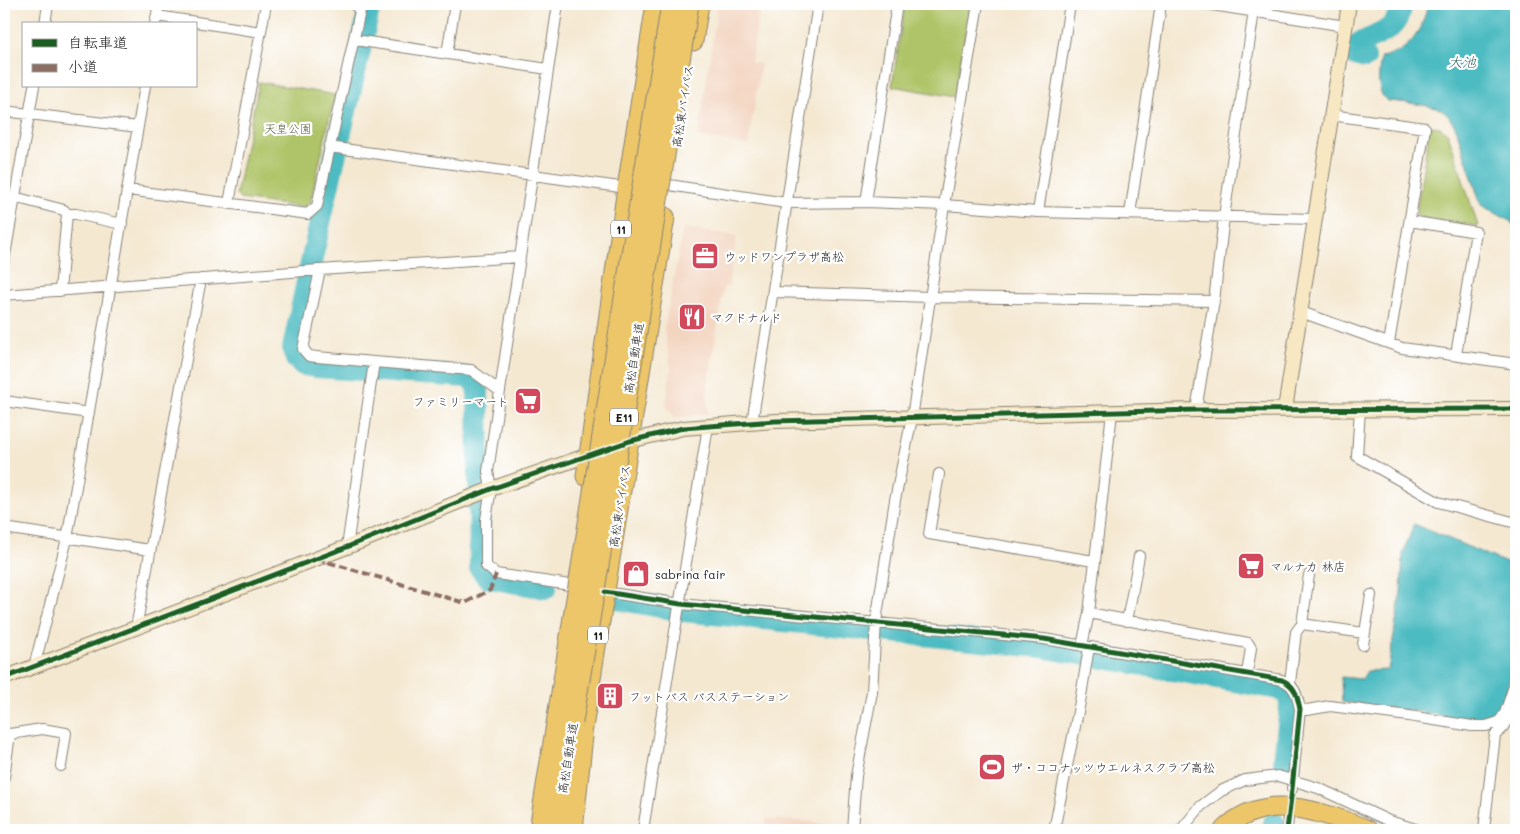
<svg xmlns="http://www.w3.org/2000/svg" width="1520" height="834" font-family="Mali,'Klee One',sans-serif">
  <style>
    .built { fill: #f3d4bf }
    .green { fill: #afc468; stroke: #667042 }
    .water { fill: #4dbcc2; stroke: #346c6f }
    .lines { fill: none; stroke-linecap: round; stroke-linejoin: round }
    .river { stroke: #4dbcc2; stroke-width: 22 }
    .street-casing { stroke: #888276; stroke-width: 12 }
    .secondary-casing { stroke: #888276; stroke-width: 16 }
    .highway-casing { stroke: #888276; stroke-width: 21 }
    .street { stroke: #fff; stroke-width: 10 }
    .secondary { stroke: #f7e8c3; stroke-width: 14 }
    .highway { stroke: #ecc669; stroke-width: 19 }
    .highway-bridge-casing { stroke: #888276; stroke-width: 21; stroke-linecap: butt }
    .highway-bridge { stroke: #ecc669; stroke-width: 19 }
    .quiet { stroke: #8d6e63; stroke-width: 4; stroke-dasharray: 8 4; stroke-linecap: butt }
    .cycleway-casing { stroke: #fff; stroke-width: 8 }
    .cycleway { stroke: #1b5e20; stroke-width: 5 }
    .labels { text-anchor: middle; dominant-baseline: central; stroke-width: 4.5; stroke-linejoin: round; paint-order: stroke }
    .shield { fill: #fff; stroke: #606060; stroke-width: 1 }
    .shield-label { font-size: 11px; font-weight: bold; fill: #1c1c1c }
    .street-label { font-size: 12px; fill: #1c1c1c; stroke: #fff }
    .park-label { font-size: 12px; fill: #575f3a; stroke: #fff }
    .poi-label { font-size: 12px; fill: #1c1c1c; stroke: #fff; text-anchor: start }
    .water-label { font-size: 14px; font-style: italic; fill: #326467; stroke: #fff }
  </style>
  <rect width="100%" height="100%" fill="#fff"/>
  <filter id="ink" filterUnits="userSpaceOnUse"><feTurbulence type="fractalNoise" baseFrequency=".02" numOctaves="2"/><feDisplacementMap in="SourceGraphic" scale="10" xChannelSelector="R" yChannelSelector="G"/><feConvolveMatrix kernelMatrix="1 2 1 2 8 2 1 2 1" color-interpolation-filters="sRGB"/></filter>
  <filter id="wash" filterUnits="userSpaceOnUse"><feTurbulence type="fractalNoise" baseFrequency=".0096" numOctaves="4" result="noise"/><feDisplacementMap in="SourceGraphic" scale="20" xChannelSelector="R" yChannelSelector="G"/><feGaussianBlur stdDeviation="1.12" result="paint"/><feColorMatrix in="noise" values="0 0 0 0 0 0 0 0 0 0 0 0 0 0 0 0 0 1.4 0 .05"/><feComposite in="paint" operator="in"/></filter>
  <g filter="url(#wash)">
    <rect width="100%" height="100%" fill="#f4e8d1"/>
    <path class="built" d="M718 4H760L751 62 761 64 748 145 698 137Z
      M683 228 737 236 728 287H724L707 390 708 413 676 418 666 406 671 368 664 330Z
      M766 819 844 824V830H765Z"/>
    <path class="green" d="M905 4H970L955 97 892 86Z
      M259 82 335 95 310 204 301 207 240 199 236 195Z
      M1430 126 1440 127 1448 134 1478 226 1421 218 1416 213Z"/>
    <path class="water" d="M1428 4H1516V228L1510 221 1481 205 1456 128C1452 121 1448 114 1441 110 1429 104 1400 102 1387 101 1375 90 1379 72 1381 57 1410 53 1422 31 1428 4Z
      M1414 524 1516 567C1516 611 1520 681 1494 718L1470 721 1421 712 1342 702 1341 677 1362 679 1367 671 1388 670 1401 592 1403 554Z"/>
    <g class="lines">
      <path class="river" d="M368 4 369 10C344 123 315 236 293 349L296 359 303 365 316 367 467 377C475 381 477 385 478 393L480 568 488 578 546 588
        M1365 58 1355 55 1358 44C1381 33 1397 31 1402 4
        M622 600 683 611 1041 647 1279 689 1289 696 1290 706 1284 762
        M1273 830 1274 823"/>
    </g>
  </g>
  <g filter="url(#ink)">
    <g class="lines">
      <g class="street-casing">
        <path id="street" d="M558 4 488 471 491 489 486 519V566L496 574 570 585
          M1206 4 1345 26
          M157 16 261 32
          M45 24 48 4
          M155 24 159 4
          M355 40 548 69
          M447 54 455 4
          M4 111 138 127
          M1331 115 1425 128 1389 343
          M329 147 627 188
          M669 185 786 203 866 202 944 205 1038 212 1315 219
          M128 190 308 214 317 206 360 11 354 4
          M14 197 64 210 67 214 60 291
          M866 202 897 4
          M229 203 266 4
          M1038 212 1070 4
          M67 214H76L122 224
          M1130 214 1161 4
          M1410 221 1476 232 1456 355
          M4 261 34 86
          M320 270 303 349 309 356 317 357 374 362 347 547
          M773 292 931 297 1214 301
          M4 295 304 271 520 257
          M1301 312 1402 348 1516 364
          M374 362 471 370 500 391
          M4 401 89 413
          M1360 409 1357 456 1438 502 1516 523
          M1196 410 1214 301 1224 217 1255 4
          M752 423 818 4
          M939 474 929 534 1094 561
          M4 528 150 550
          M605 592 681 604 1044 639 1282 680C1296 686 1297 696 1300 709L1292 789
          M1089 613 1248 643 1251 648 1247 674
          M1127 621 1139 556
          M1302 624 1364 633
          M136 628 201 279
          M1363 645 1371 595
          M1082 646 1089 613 1112 412
          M34 667 67 539 145 86
          M1290 683 1296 632 1302 624 1309 575
          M1300 709 1307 710 1330 706 1409 716 1472 726H1486L1499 722 1505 713 1516 680
          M4 733 10 734 42 729 66 733 61 766
          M4 777 10 734
          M643 830 708 426
          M852 830 856 776 872 692 876 622 881 589 895 500 912 418 944 205 978 4
          M1054 830 1080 702 1089 647
          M1181 830 1201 806 1221 791 1245 780 1278 776 1318 788 1389 821 1419 830
          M1287 830 1288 818
          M1484 830 1495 735 1502 729 1510 715"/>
      </g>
      <g class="secondary-casing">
        <path id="secondary" d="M1285 409 1349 4
          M622 443 683 428 775 421 1196 410 1516 409
          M4 678 347 547 491 489 597 452"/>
      </g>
      <g class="highway-casing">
        <path id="highway" d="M693 41 699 4
          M586 476 627 188 656 4
          M579 752 665 217
          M1224 830C1264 789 1323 812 1368 830"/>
      </g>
      <use href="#street" class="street"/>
      <use href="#secondary" class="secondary"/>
      <use href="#highway" class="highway"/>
      <g class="highway-bridge-casing">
        <path id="highway-bridge" d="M539 830 671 4
          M555 830 621 433 689 4
          M573 830 583 736"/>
      </g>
      <use href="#highway-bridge" class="highway-bridge"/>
      <path class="quiet" d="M317 559 465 603 490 590 496 574"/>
      <g class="cycleway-casing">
        <path id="cycleway" d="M605 592 681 604 1044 639 1282 680C1296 686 1297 696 1300 709L1292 789 1287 830
          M4 678 347 547 491 489 630 441 683 428 775 421 1196 410 1516 409"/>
      </g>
      <use href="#cycleway" class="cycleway"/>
    </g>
  </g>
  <defs>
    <g id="office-square" transform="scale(1.4375)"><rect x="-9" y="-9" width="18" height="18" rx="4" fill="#d1495b" stroke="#fff"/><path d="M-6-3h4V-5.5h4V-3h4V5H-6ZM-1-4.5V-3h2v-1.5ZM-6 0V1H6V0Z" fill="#fff"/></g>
    <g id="restaurant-square" transform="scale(1.4375)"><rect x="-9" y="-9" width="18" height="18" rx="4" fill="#d1495b" stroke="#fff"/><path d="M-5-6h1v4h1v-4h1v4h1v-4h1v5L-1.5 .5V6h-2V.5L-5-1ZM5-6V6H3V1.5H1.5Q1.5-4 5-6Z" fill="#fff"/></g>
    <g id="supermarket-square" transform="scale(1.4375)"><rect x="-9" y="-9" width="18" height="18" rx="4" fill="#d1495b" stroke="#fff"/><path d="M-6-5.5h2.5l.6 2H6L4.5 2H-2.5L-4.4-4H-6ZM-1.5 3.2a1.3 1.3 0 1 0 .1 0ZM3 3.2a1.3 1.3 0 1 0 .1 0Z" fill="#fff"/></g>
    <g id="shop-square" transform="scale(1.4375)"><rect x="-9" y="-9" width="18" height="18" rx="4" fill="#d1495b" stroke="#fff"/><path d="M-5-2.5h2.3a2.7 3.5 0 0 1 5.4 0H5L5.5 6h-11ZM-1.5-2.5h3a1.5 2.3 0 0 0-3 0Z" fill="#fff"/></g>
    <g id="building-square" transform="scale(1.4375)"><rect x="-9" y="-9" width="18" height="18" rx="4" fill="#d1495b" stroke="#fff"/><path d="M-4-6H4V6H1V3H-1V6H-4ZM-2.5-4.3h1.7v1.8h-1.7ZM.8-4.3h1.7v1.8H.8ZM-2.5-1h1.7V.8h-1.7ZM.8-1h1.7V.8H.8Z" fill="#fff"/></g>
    <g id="stadium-square" transform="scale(1.4375)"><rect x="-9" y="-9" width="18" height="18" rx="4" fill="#d1495b" stroke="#fff"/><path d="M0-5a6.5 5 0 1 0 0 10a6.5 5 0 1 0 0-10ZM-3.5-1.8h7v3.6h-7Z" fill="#fff"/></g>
  </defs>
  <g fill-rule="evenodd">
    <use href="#office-square" x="705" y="256"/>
    <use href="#restaurant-square" x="692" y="317"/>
    <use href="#supermarket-square" x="528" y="401"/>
    <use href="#supermarket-square" x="1251" y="566"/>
    <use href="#shop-square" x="636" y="574"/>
    <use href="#building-square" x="610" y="696"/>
    <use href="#stadium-square" x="992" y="767"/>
  </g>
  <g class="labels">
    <g class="shield">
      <rect x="611" y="220.5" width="20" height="17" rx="4"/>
      <rect x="610" y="408.5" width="28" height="17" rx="4"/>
      <rect x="588" y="626.5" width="20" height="17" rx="4"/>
    </g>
    <g class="shield-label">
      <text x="621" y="229">11</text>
      <text x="624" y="417">E11</text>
      <text x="598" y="635">11</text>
    </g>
    <g class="street-label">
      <text transform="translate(682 106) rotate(-81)">高松東バイパス</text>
      <text transform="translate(633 358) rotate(-81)">高松自動車道</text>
      <text transform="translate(619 506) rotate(-81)">高松東バイパス</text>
      <text transform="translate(567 758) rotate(-81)">高松自動車道</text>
    </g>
    <g class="park-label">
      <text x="288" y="128">天皇公園</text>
    </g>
    <g class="poi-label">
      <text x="724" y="256">ウッドワンプラザ高松</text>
      <text x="711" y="317">マクドナルド</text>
      <text x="509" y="401" text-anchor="end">ファミリーマート</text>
      <text x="1270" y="566">マルナカ 林店</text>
      <text x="655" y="574">sabrina fair</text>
      <text x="629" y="696">フットバス バスステーション</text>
      <text x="1011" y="767">ザ・ココナッツウエルネスクラブ高松</text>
    </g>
    <g class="water-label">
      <text x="1462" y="61">大池</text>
    </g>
  </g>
  <rect width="1520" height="834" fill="none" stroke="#fff" stroke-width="20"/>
  <rect x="22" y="22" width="175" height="65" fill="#ffffff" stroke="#a4a4a4"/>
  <rect x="32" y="39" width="25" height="8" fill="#1b5e20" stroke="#a4a4a4"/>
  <text x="68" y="48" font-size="15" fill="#1c1c1c">自転車道</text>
  <rect x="32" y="64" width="25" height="8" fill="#8d6e63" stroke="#a4a4a4"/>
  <text x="68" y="72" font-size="15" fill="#1c1c1c">小道</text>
</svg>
